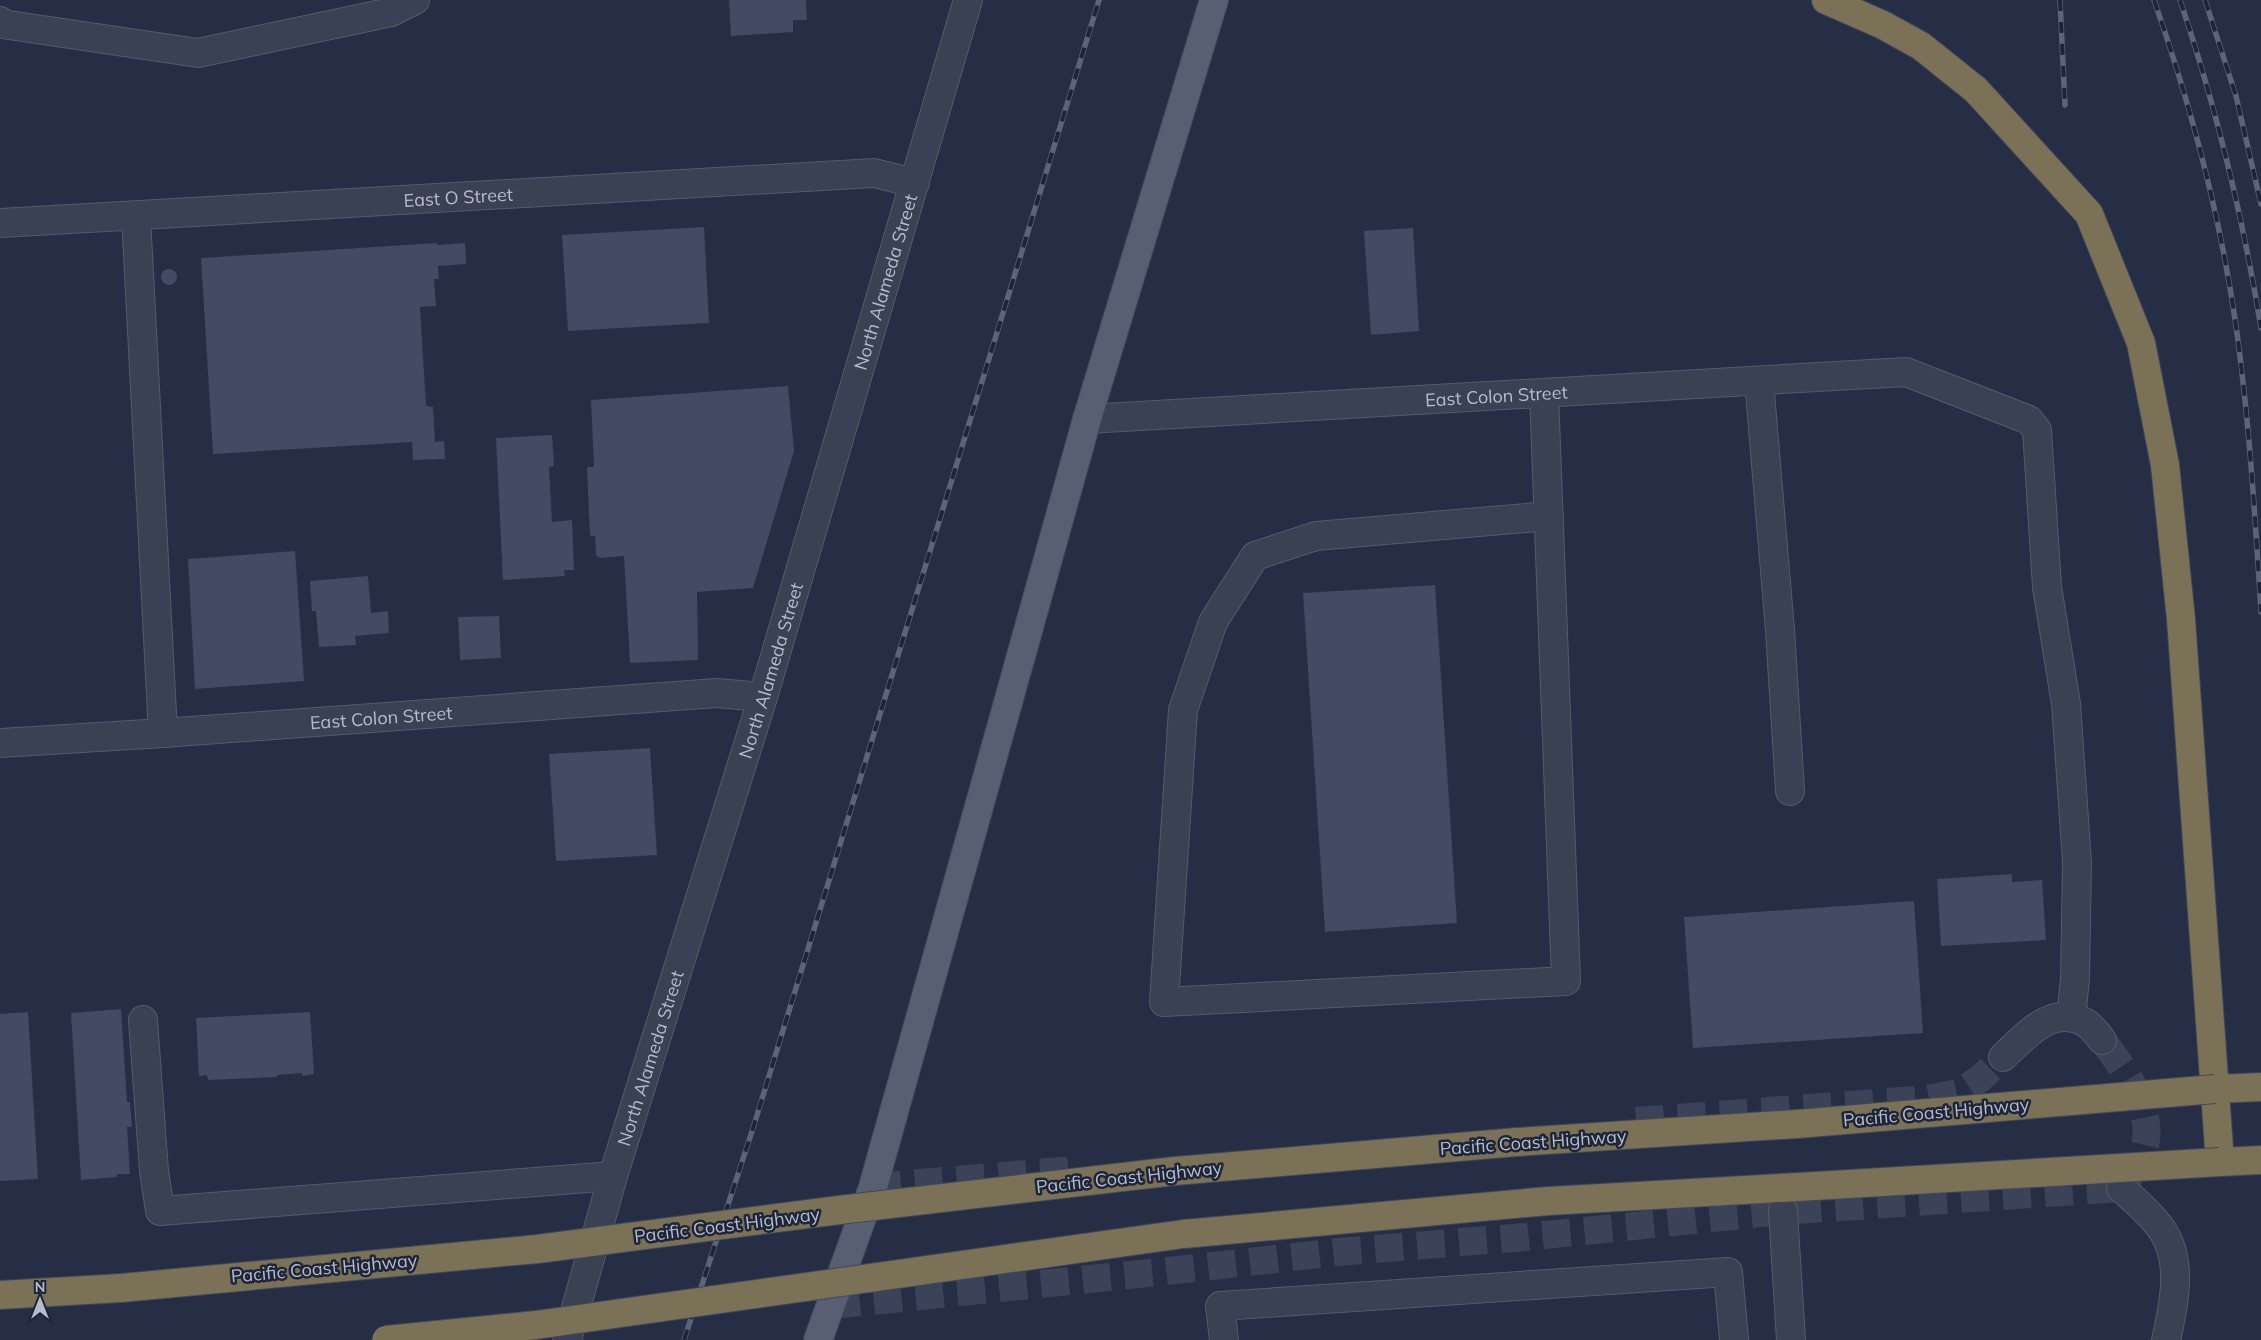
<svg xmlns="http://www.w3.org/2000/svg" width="2261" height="1340" font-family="Mulish,sans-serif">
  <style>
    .building { fill: #424a64 }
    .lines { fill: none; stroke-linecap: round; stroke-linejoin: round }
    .minor-tunnel { stroke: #3b4359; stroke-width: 28; stroke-dasharray: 28 14; stroke-linecap: butt }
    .minor-casing { stroke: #555b6d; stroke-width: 30 }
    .major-casing { stroke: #43495c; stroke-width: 30 }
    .highway-casing { stroke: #41485a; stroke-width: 30 }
    .minor { stroke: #3a4153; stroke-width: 28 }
    .major { stroke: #585f73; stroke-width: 28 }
    .highway { stroke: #7a7156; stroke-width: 28 }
    .rail-casing { stroke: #5b647a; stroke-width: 5.5 }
    .rail { stroke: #1e2539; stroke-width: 4; stroke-dasharray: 11; stroke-linecap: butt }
    .highway-bridge-casing { stroke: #41485a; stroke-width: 30; stroke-linecap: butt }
    .highway-bridge { stroke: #7a7156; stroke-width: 28 }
    .labels { text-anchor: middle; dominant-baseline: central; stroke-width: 5; stroke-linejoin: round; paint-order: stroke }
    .street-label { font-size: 18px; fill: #b7bccd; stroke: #1e2539 }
  </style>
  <rect width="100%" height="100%" fill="#252e44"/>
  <path class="building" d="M729 0H806L807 20H793V32L731 36Z
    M704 227 709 323 568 331 562 235Z
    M1413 228 1419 331 1371 335 1364 231Z
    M437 243V245L465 243 466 264 438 266 439 279H434L436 306 420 307 426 406 433 407 435 442 444 441 445 459 413 460 412 442 213 454 201 258Z
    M161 277a8 8 0 1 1 16 0a8 8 0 1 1-16 0Z
    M788 386 794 451 753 588 697 592 698 660 630 663 624 556 600 558 596 555 595 536H590L587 467H594L591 400Z
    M552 435 554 466 549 467 552 522 572 520 574 570H564L565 576 503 580 496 438Z
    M295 551 304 681 195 689 188 559Z
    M368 576 371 613 388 611 389 633 355 636 356 645 319 647 316 611H312L310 581Z
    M1435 585 1457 923 1325 932 1303 593Z
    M499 616 501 658 460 660 458 617Z
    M650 748 657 855 556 861 549 754Z
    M2012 874V882L2042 880 2046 940 1941 946 1937 879Z
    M1914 901 1923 1033 1693 1048 1684 917Z
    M121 1009 127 1102H130L132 1127H127L130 1174H117V1177L81 1180 71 1013Z
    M28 1012 38 1179 0 1181V1014Z
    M310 1012 314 1074 302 1076V1073L277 1075V1077L208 1080 207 1075 199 1076 196 1018Z"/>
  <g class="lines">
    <path class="minor-tunnel" d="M1636 1121 1928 1099 1958 1093 1981 1078 2003 1057
      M873 1187 1073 1170
      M832 1305 1159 1272 1338 1252 1525 1237 1783 1211 2121 1188C2128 1178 2137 1167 2142 1155 2159 1115 2125 1070 2102 1040"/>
    <g class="minor-casing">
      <g id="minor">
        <path d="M0 21 2 24 198 53 391 12 415 0"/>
        <path d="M136 216 163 733"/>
        <path id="s1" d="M0 223 874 173 915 183"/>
        <path d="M1759 381 1780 630 1790 791"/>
        <path d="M1544 393 1566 981 1164 1002 1183 710 1213 622 1255 556 1316 536 1549 516"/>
        <path id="s2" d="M1087 419 1906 372 2029 420 2037 430 2047 587 2066 704 2077 862 2075 979 2071 1017"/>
        <path id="s3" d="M0 743 163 733 717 693 763 697"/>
        <path d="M143 1020 154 1171 160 1211 613 1176"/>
        <path d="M2003 1057C2026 1036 2052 1003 2086 1023 2092 1027 2097 1034 2102 1040"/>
        <path d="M2121 1188C2133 1199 2145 1209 2155 1221 2185 1253 2175 1301 2166 1340"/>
        <path d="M1783 1211 1791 1340"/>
        <path id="s4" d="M567 1340 613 1176 763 697 968 0"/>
        <path d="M1224 1340 1220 1306 1728 1272 1734 1340"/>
      </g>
    </g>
    <g class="major-casing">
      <path id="major" d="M818 1340 873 1187 1087 419 1214 0"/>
    </g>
    <g class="highway-casing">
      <path id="highway" d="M1826 0 1883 25 1921 46 1976 90 2089 214 2141 343 2165 465 2181 619 2220 1162 2261 1160
        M2215 1089 2261 1087
        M1517 1142 1797 1124
        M1548 1201 1798 1187
        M0 1295 121 1288"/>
    </g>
    <use href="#minor" class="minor"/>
    <use href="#major" class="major"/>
    <use href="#highway" class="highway"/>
    <g class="rail-casing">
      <path id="rail" d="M2060 0 2065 105
        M2154 0C2190 103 2219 211 2235 319 2249 416 2255 514 2261 612
        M2180 0C2216 107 2243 217 2261 328
        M2205 0 2236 96 2261 204
        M684 1340 754 1125 1099 0"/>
    </g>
    <use href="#rail" class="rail"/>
    <g class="highway-bridge-casing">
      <path id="highway-bridge" d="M1797 1124 2215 1089
        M1798 1187 2220 1162
        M121 1288 537 1249 839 1210 1175 1171 1517 1142
        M386 1340 536 1325 1183 1234 1548 1201"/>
    </g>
    <use href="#highway-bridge" class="highway-bridge"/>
  </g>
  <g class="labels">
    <g class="street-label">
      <text stroke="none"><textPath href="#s1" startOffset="459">East O Street</textPath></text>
      <text stroke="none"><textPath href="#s4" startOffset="1105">North Alameda Street</textPath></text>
      <text stroke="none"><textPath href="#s2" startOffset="410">East Colon Street</textPath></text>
      <text stroke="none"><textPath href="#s4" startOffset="700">North Alameda Street</textPath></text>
      <text stroke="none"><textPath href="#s3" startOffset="382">East Colon Street</textPath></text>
      <text stroke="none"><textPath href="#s4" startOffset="294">North Alameda Street</textPath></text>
      <text transform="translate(1936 1112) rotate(-5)">Pacific Coast Highway</text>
      <text transform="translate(1533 1142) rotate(-4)">Pacific Coast Highway</text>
      <text transform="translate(1129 1177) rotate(-6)">Pacific Coast Highway</text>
      <text transform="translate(727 1225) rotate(-7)">Pacific Coast Highway</text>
      <text transform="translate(324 1268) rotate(-5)">Pacific Coast Highway</text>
    </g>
  </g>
  <g transform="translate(40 1300)" stroke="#1e2539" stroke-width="4" paint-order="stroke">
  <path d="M0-4L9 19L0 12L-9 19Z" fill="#b7bccd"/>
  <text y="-8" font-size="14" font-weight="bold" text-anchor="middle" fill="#b7bccd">N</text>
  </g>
</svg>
